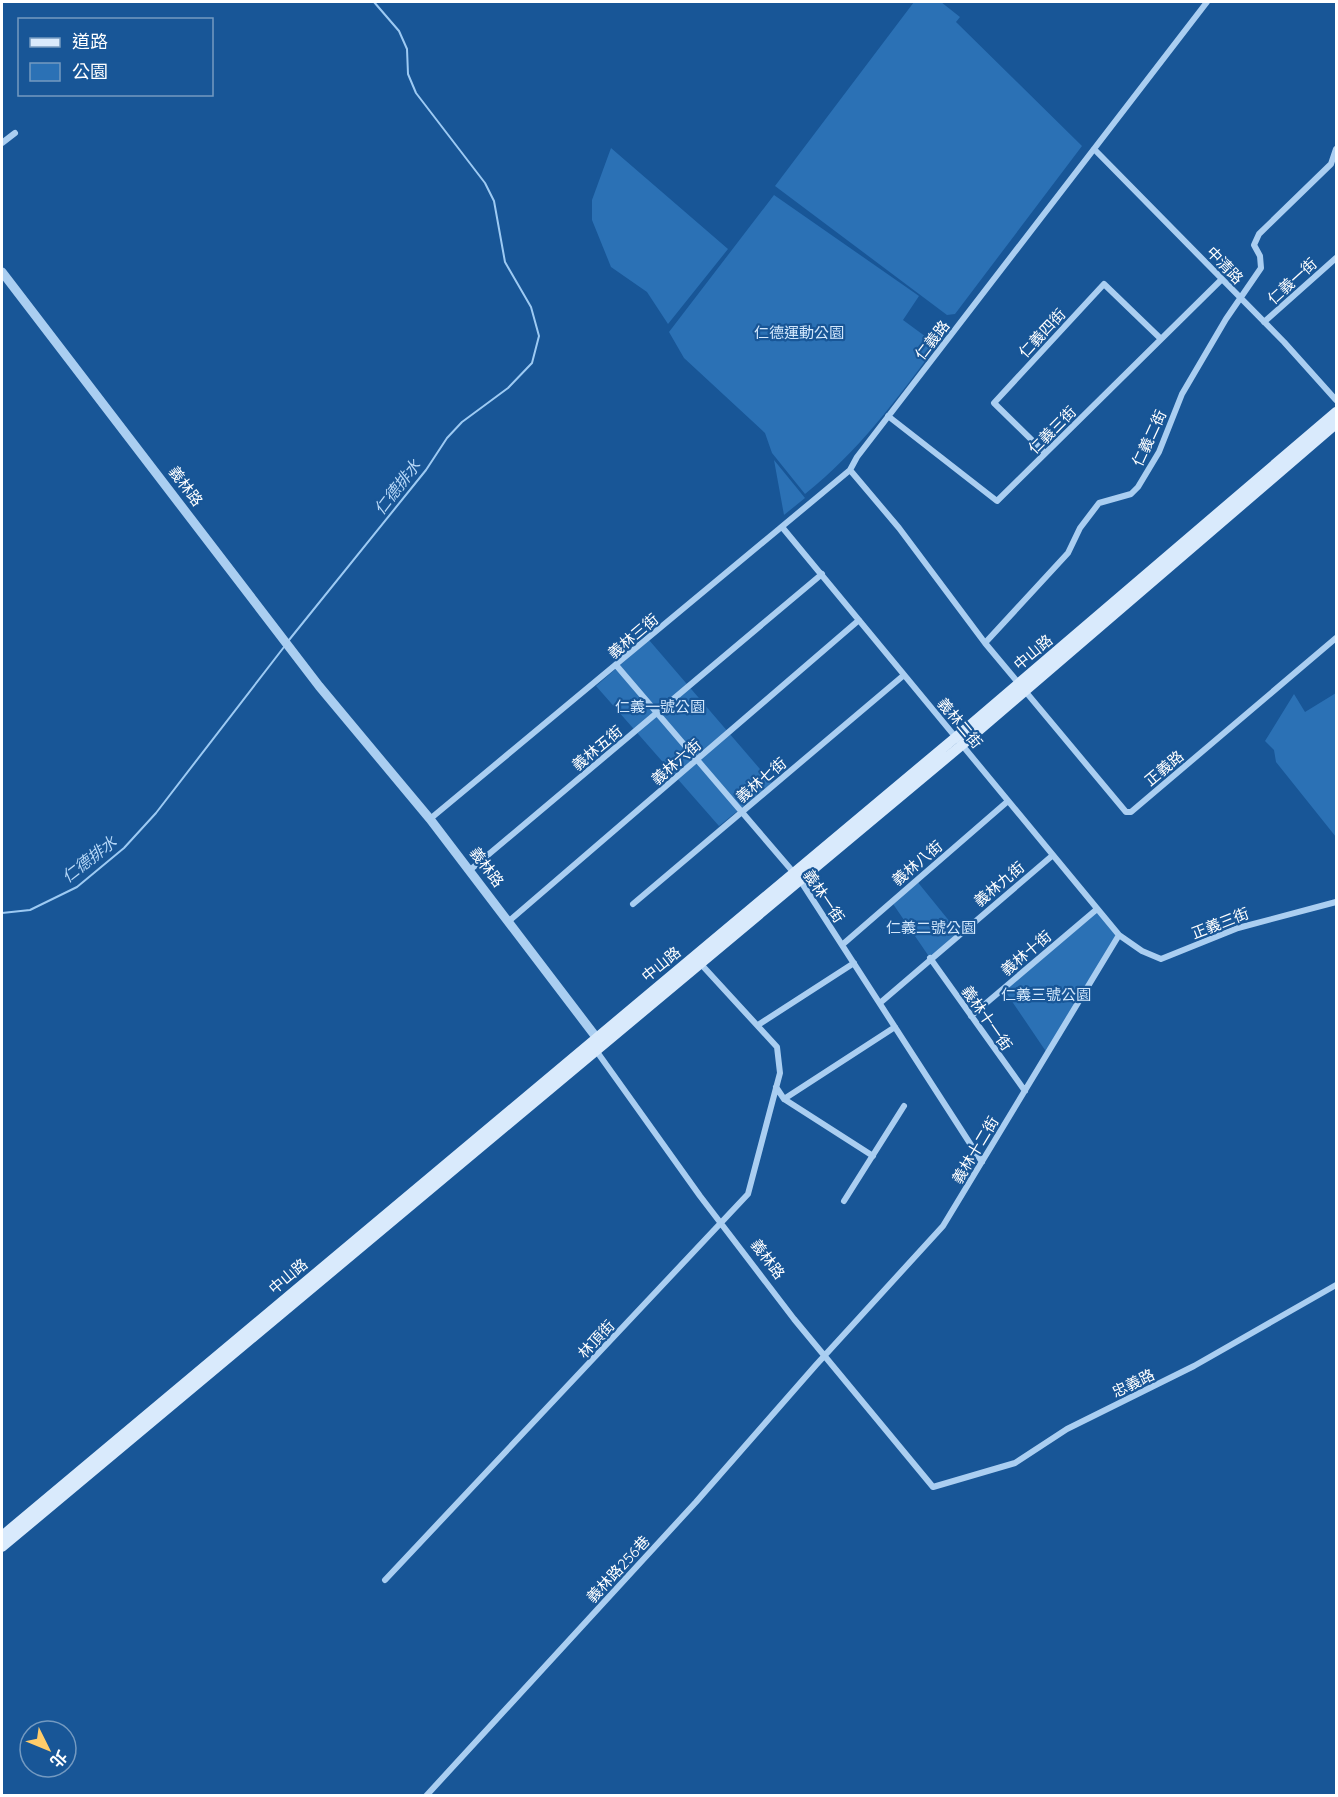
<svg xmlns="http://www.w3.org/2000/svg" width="1338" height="1797" font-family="Quicksand,'Noto Sans TC',sans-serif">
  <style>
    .green { fill: #2b71b5 }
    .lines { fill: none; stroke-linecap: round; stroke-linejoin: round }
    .stream { stroke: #9dcaf3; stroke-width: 2 }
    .minor { stroke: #aacef1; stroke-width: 6 }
    .tertiary { stroke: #aacef1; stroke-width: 9 }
    .secondary { stroke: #d9eafc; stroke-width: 10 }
    .labels { text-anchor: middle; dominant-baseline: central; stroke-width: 4.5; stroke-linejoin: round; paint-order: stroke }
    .street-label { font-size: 15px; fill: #fff; stroke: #185697 }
    .park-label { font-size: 15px; fill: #d2e7fc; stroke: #185697 }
    .water-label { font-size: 16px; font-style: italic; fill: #b7d8f8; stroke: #185697 }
  </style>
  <rect width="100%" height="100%" fill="#185697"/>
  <path class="green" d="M914 2H941L960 17 956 22 1082 146 955 314 947 315 775 186Z
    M611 148 728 249 668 324 647 292 611 267 592 220V200Z
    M774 195 919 296 903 320 937 345C897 399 858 452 805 494L772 453 765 433 684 358 669 332Z
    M774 460 805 498 784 515Z
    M649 640 772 783 719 826 596 686Z
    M1336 693V837L1276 762 1274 750 1265 741 1294 694 1305 712Z
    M916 880 959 933 930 958 891 901Z
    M1097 909 1119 935 1047 1053 1003 988Z"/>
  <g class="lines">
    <path class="stream" d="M289 640 426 470 447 438 462 422 508 388 532 363 539 336 531 307 505 262 494 201 485 183 416 93 408 74 407 49 399 31 374 2
      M2 913 30 910 77 887 124 848 156 813 284 647"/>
    <path class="minor" d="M1207 2 857 457 850 470 899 528 985 643 1126 812H1131L1336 638
      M2 143 15 133
      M1094 149 1284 342 1336 400
      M1264 322 1336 258
      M888 416 997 501 1222 279
      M1045 453 994 403 1104 284 1161 339
      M782 527 1119 935 1142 951 1161 959 1238 928 1336 902
      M985 643 1068 553 1080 528 1099 503 1131 494 1138 487 1159 452 1182 394 1226 319 1261 268 1260 256 1254 245 1259 234 1331 164 1336 149
      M616 665 800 880 982 1162
      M430 819 850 470
      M470 870 822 574
      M633 904 904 675
      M509 921 859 620
      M842 945 1008 801
      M930 958 1025 1091
      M880 1003 1053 855
      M971 1016 1097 909
      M758 1025 854 963
      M595 1049 700 1196 794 1319 933 1487 1015 1463 1067 1429 1194 1366 1336 1285
      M776 1087 784 1099 873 1156
      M784 1099 895 1027
      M844 1201 904 1106
      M385 1580 748 1194 780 1073 777 1047 699 962
      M426 1796 696 1502 816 1365 943 1226 1119 935"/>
    <path class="tertiary" d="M2 272 319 686 430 819 596 1037"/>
    <path class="secondary" d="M2 1536 956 737 1336 412
      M2 1547 962 745 1336 424"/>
  </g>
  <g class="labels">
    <g class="street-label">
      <text transform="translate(1225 265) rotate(46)">中清路</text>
      <text transform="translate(1292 281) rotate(-42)">仁義一街</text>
      <text transform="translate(1042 333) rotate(-47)">仁義四街</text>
      <text transform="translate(932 340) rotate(-52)">仁義路</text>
      <text transform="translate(1052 430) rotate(-45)">仁義三街</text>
      <text transform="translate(1149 438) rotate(-65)">仁義二街</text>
      <text transform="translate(186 486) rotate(53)">義林路</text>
      <text transform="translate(633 636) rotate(-40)">義林三街</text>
      <text transform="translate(1033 652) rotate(-40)">中山路</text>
      <text transform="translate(960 723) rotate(50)">義林二街</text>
      <text transform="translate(597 748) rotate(-40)">義林五街</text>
      <text transform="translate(676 762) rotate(-41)">義林六街</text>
      <text transform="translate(1164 768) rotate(-40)">正義路</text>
      <text transform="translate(761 780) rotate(-40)">義林七街</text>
      <text transform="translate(917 863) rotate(-40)">義林八街</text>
      <text transform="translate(487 867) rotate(53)">義林路</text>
      <text transform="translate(999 884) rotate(-40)">義林九街</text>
      <text transform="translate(824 896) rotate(56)">義林一街</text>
      <text transform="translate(1220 923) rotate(-21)">正義三街</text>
      <text transform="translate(1026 953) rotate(-40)">義林十街</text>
      <text transform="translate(661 964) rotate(-39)">中山路</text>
      <text transform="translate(987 1018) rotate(55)">義林十一街</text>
      <text transform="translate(975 1150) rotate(-59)">義林十二街</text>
      <text transform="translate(768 1259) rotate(53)">義林路</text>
      <text transform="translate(288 1276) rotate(-40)">中山路</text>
      <text transform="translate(596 1339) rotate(-47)">林頂街</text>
      <text transform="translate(1133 1383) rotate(-26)">忠義路</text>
      <text transform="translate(618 1569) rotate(-47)">義林路256巷</text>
    </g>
    <g class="park-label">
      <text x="799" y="332">仁德運動公園</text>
      <text x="660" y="706">仁義一號公園</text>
      <text x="931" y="927">仁義二號公園</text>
      <text x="1046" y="994">仁義三號公園</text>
    </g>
    <g class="water-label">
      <text transform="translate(397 487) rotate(-52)">仁德排水</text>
      <text transform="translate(89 859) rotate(-38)">仁德排水</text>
    </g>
  </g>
  <rect width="1338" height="1797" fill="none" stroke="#ffffff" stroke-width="6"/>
  <rect x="18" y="18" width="195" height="78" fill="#185697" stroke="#749ac1" stroke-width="1.5"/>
  <rect x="30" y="38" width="30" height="9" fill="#d9eafc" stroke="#749ac1" stroke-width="1.5"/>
  <text x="72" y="48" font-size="18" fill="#ffffff">道路</text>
  <rect x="30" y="63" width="30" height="18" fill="#2b71b5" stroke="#749ac1" stroke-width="1.5"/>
  <text x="72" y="78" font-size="18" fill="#ffffff">公園</text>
  <g transform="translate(48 1749) rotate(133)"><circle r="28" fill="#185697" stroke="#749ac1" stroke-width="1.5"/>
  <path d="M0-4.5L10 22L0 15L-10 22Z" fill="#ffcc6a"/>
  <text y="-9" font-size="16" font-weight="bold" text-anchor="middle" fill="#ffffff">北</text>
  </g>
</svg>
